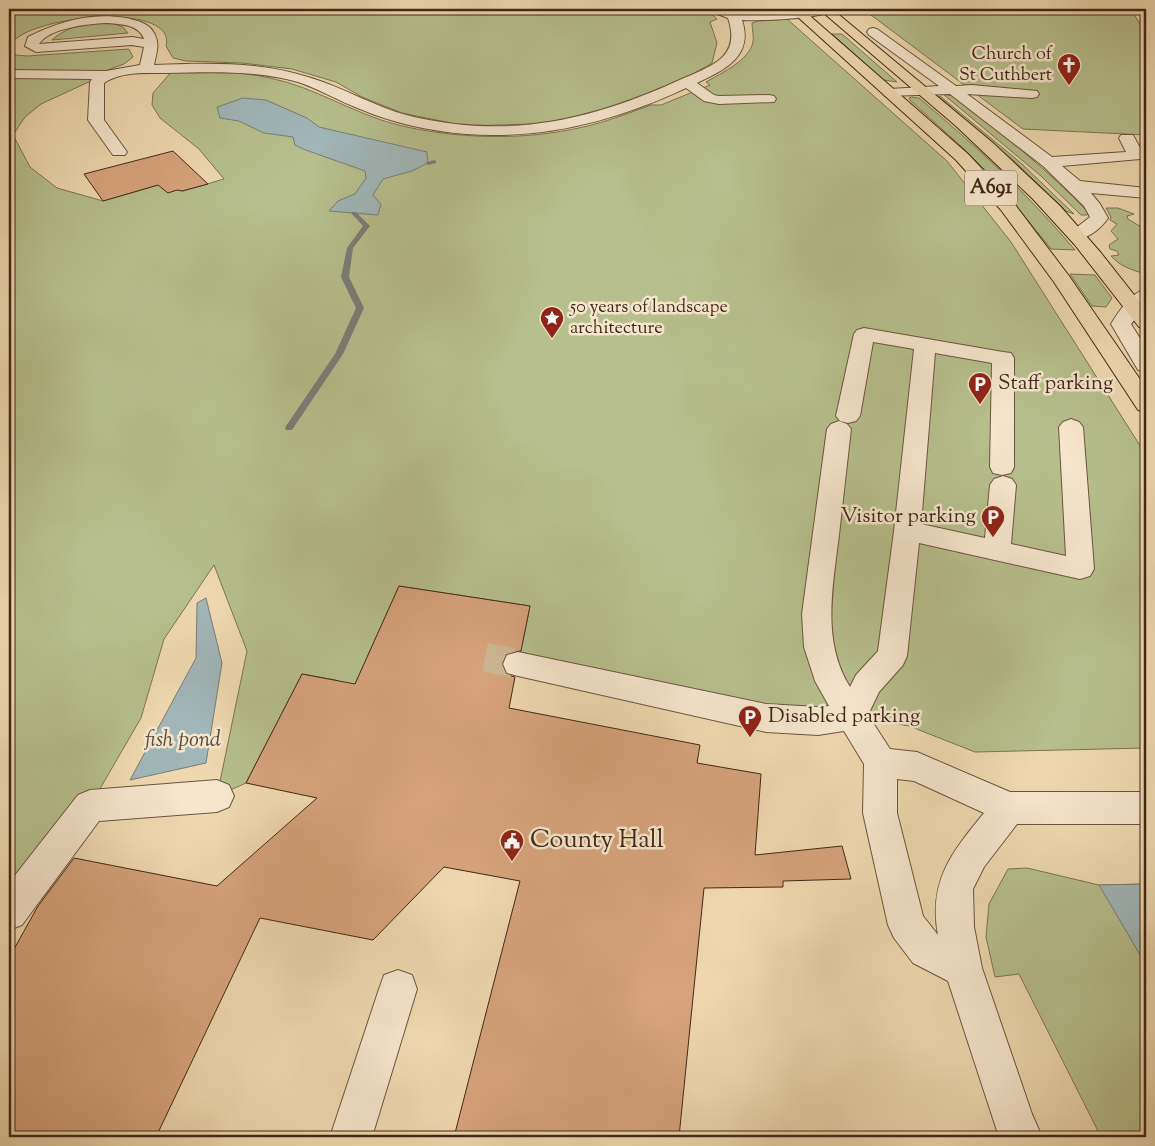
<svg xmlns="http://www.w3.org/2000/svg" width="1155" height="1146" font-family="'Sorts Mill Goudy',serif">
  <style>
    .green { fill: #b6bf8d; stroke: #7c7452 }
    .water { fill: #a0b6b8; stroke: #7a7d78 }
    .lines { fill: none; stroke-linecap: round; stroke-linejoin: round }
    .stream { fill: #7a7d78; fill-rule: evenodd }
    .building { fill: #d6a37c; stroke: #422817 }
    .minor-tunnel { stroke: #ccb591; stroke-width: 29; stroke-dasharray: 29 14; stroke-linecap: butt }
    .minor-casing { stroke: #6d543d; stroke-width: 2 }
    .highway-casing { stroke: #422817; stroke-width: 2 }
    .minor { fill: #f5e6cc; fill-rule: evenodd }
    .highway { fill: #efd8b0; fill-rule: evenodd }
    .labels { text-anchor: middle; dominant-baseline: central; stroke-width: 5; stroke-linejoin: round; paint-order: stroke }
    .far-poi-label { font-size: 18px; fill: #422817; stroke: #f5e6cc; text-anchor: end }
    .shield { fill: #f5e6cc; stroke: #78614d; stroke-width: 1 }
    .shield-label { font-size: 20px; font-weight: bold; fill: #422817 }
    .poi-label { font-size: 21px; fill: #422817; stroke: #f5e6cc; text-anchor: start }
    .water-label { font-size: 22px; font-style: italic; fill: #5a4c3f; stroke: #f5e6cc }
    .near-poi-label { font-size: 25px; fill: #422817; stroke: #f5e6cc; text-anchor: start }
  </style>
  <rect width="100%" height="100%" fill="#efd8b0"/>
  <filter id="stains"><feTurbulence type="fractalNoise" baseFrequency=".004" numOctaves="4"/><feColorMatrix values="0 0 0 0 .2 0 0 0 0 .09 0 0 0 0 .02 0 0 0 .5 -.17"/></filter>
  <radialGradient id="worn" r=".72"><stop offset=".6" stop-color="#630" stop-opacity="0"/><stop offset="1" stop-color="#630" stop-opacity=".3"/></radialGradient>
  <path class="green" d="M9 9H707L717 19 710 22 717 43 712 63 686 78 649 94 564 123 465 126 402 113 362 97 336 82 292 69 242 63 186 61 173 58 166 46C178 0 22 15 9 47Z
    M863 9H1131L1141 26 1146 31V135L1023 129Z
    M764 19H787L947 161 1011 242 1146 455V748L975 752 909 726 852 716 818 721 518 664 530 606 399 586 352 691 336 680 302 674 246 783 217 796 247 651 214 565 164 639 141 718 90 806 9 890V49L15 55 27 56 129 49 133 57 124 64 105 71 93 80 41 104 25 117 13 135 30 167 57 188 103 201 158 185 183 191 224 179 199 149 160 118 152 105 153 93 172 71C204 71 238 71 270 78 315 87 354 114 398 125 457 139 523 141 583 127 606 122 629 113 651 105H661L710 85 706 82C721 73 749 61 753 42 754 36 752 29 752 23Z
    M111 22 123 27 128 33 52 40C68 25 90 23 111 22Z
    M832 34H842L897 82 884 80Z
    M943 94 954 96C1001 133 1047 169 1088 212L1087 215H1081L1041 176Z
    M940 96 1022 164 1074 214 1066 211 1013 160 939 97Z
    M912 97 919 98C975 145 1028 194 1075 250L1051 249 995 180 963 148 910 100 909 98Z
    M1106 208H1118L1134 214 1127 216 1128 219 1146 230V274C1132 270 1121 267 1111 256L1119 255 1117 251 1110 249 1109 245 1118 239 1111 231 1117 224 1110 220 1111 217Z
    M1070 274 1095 275 1112 298 1106 307 1092 306Z
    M1027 868 1099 885 1146 884V1137H1101L1019 974 995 977 986 937 989 904 1008 869Z"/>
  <path class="water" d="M243 98 266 100 307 118 319 127 427 152 428 163 412 171 383 179 373 195 381 204 378 215 329 211 338 201 355 194 366 178 365 171 303 149 295 145 293 137 264 133 239 121 220 118 217 107Z
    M206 598 222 663 206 763 130 780 196 658 197 603Z
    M1146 884V965L1099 885Z"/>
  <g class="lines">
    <path class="stream" d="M434 160 436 161V163L428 165 425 163Z
      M352 212H356L370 226 353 248 349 277 364 308 343 354 292 430H286L285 428 286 426 335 354 356 308 341 277 347 248 363 226 352 214Z"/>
  </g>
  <path class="building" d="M173 151 208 184 182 191 177 190 168 193 158 185 103 201 84 174Z
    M399 586 530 606 521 651 507 653 501 663 505 674 515 677 509 708 700 745 697 763 761 774 755 855 842 846 851 879 783 881V887L704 888 679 1137H454L520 881 444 867 373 940 260 918 156 1137H9V958L38 906 74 858 217 886 317 798 246 783 302 674 355 684Z"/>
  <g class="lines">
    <path class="minor-tunnel" d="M485 657 518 664"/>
    <g class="minor-casing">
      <path id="minor" d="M710 9H725L740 13H754L807 9 832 10C823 19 756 21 742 20 754 56 725 70 697 83L714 95 719 96 769 95 774 96 776 99 774 102 719 104 704 101 686 88C616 121 543 140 466 134 430 131 393 123 360 109 339 101 319 89 298 82 256 70 209 72 166 73 146 73 121 71 104 83V120L127 152 125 155H113L88 120 90 82 92 79 9 78V70L106 71 140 65 144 47 132 45 36 52 25 46 28 37C59 21 92 12 126 18 138 21 150 23 155 35 160 45 156 54 154 65 205 63 258 61 308 77 343 87 374 107 410 116 510 140 593 120 684 78 714 65 741 56 728 18L712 12ZM105 23C119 24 139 24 144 39L132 37 39 44C49 28 88 24 105 23Z
        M873 28 877 29 956 86 972 85 1037 91 1039 94 1037 97 1032 98 967 94 1052 157 1126 152 1119 138 1121 135H1133L1144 155 1140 159 1062 166 1080 181 1146 188V198L1091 193 1100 204 1108 218C1100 230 1084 242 1070 239L1067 235 1090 217 1084 206 1043 166 950 94 885 96 883 93 885 90 890 89 939 86 869 35 867 32 869 29Z
        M1146 289V306L1131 324 1146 348V372L1138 370 1111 324C1119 311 1131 293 1146 289Z
        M864 328 1003 352 1011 353 1014 358V467L1011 473 1002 475 993 473 990 467 992 363 935 353 921 524 985 538 990 485 994 479 1003 476 1012 479 1016 485 1011 544 1066 556 1059 427 1063 422 1071 419 1079 422 1083 427 1094 569 1090 576 1080 579 919 543 907 656 903 665 879 692 868 715 890 749 917 752 1010 792H1146V824H1017L984 867 973 889 974 927 982 968 1032 1114 1042 1137H999L948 981 913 963 894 938 888 925 863 813 864 764 844 731 818 735 766 732 518 676 507 673 503 664 507 655 518 652 766 704 818 707 829 706 815 681 804 647 802 614 827 429 831 424 839 421 847 424 851 429C847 464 843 500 839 535 833 586 821 641 850 687L856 675 878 651 894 531 914 349 873 342 860 416 856 421 848 423 840 421 836 416 854 334 857 330ZM897 779 914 781 984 813C952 852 928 881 938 935L923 916 897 813Z
        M217 780 229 785 234 796 229 807 217 812 99 821 22 925 9 930V883L78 795 90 790Z
        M398 970 412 975 417 989 372 1137H330L379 989 384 975Z"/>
    </g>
    <g class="highway-casing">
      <path id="highway" d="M789 9H802L968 154 1013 202 1069 276 1146 388V412L1138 410 1054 282 1001 210 956 160Z
        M819 9H832L993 143 1060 206 1101 253 1146 310V329L1139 327 1075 245 1033 199 956 126Z"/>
    </g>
    <use href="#minor" class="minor"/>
    <use href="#highway" class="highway"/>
  </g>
  <defs>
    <g id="church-pin" transform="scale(1.25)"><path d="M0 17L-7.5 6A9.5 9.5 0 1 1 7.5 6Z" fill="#8f2418" stroke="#f5e6cc"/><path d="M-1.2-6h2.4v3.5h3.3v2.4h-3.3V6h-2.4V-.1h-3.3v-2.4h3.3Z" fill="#fff"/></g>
    <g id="sight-pin" transform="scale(1.25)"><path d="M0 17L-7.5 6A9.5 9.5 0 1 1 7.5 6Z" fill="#8f2418" stroke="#f5e6cc"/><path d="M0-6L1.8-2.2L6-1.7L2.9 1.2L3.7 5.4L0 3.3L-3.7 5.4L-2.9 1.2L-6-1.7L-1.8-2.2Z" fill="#fff"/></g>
    <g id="parking-pin" transform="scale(1.25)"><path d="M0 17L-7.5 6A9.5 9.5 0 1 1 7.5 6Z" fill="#8f2418" stroke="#f5e6cc"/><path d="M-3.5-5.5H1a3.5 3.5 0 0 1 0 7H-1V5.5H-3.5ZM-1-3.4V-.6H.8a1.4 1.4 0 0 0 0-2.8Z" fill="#fff"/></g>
    <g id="civic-pin" transform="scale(1.25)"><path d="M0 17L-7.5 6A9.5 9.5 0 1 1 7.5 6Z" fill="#8f2418" stroke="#f5e6cc"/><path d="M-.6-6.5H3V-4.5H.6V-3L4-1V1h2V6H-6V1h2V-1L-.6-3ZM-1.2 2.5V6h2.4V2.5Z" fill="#fff"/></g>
  </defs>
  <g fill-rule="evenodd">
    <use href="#church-pin" x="1069" y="65"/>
    <use href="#sight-pin" x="552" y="318"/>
    <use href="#parking-pin" x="980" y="384"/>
    <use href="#parking-pin" x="993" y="517"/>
    <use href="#parking-pin" x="750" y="717"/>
    <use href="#civic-pin" x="512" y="841"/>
  </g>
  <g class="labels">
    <g class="far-poi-label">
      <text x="1052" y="55">Church of<tspan x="1052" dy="21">St Cuthbert</tspan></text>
      <text x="570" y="308" text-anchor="start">50 years of landscape<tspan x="570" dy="21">architecture</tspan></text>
    </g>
    <rect class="shield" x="965" y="170.5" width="52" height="35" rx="4"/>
    <g class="shield-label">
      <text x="991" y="188">A691</text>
    </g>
    <g class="poi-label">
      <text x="998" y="384">Staff parking</text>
      <text x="976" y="517" text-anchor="end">Visitor parking</text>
      <text x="768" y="717">Disabled parking</text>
    </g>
    <g class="water-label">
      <text x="183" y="741">fish pond</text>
    </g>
    <g class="near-poi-label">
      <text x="530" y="841">County Hall</text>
    </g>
  </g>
  <rect width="1155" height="1146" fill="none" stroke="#efd8b0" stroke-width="30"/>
  <rect x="10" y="10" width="1135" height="1126" fill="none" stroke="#422817" stroke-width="2.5"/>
  <rect x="15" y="15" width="1125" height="1116" fill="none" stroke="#422817"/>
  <rect width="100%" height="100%" filter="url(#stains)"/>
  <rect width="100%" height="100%" fill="url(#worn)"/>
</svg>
